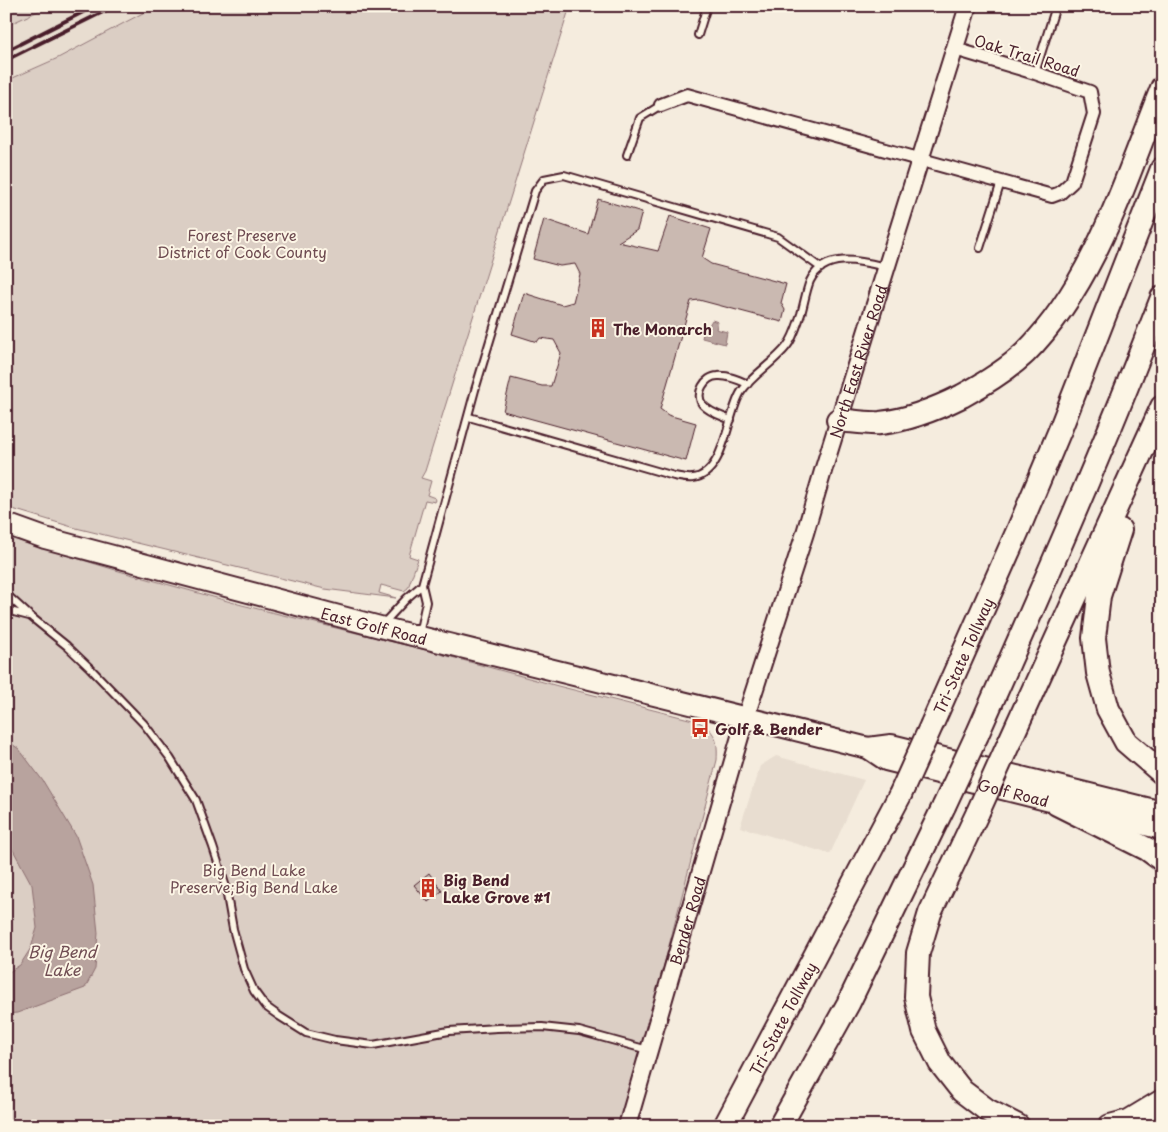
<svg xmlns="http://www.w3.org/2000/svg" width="1168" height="1132" font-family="'Playpen Sans',sans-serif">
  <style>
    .built { fill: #e8ddd0 }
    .green { fill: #dbcec4; stroke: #927678 }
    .water { fill: #b8a39e; stroke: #8c6e70 }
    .building { fill: #cab9b1; stroke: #4a1f2b }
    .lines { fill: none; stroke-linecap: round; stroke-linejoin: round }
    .service-casing { stroke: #4a1f2b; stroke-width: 10 }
    .minor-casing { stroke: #4a1f2b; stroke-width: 16 }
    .tertiary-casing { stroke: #4a1f2b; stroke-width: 20 }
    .primary-casing { stroke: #4a1f2b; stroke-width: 24 }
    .motorway-casing { stroke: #4a1f2b; stroke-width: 26 }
    .service { stroke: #fcf5e5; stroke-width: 6 }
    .minor { stroke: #fcf5e5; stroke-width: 12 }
    .tertiary { stroke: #fcf5e5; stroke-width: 16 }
    .primary { stroke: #fcf5e5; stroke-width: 20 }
    .motorway { stroke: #fcf5e5; stroke-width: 22 }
    .rail { stroke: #4a1f2b; stroke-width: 4 }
    .motorway-bridge-casing { stroke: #4a1f2b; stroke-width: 26; stroke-linecap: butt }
    .motorway-bridge { stroke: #fcf5e5; stroke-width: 22 }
    .labels { text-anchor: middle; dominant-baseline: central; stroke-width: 4; stroke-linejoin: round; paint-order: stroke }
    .street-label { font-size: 15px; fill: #4a1f2b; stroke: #fcf5e5 }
    .park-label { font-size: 15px; fill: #6e4b51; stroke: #fcf5e5 }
    .poi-label { font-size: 15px; font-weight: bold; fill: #4a1f2b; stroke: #fcf5e5; text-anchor: start }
    .water-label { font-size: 16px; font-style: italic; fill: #704d53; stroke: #fcf5e5 }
  </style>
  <rect width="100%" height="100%" fill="#f5ecde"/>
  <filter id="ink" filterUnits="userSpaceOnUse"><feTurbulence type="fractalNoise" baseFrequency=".02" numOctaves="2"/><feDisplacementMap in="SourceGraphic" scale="10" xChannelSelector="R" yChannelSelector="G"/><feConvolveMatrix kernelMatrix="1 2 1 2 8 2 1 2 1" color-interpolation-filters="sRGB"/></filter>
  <g filter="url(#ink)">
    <path class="built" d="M19 6H156L58 58 6 81V26L39 11Z
      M776 756 864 780 830 854 740 827 760 766Z"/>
    <path class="green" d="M6 6H49L6 26Z
      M156 6H570L425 471 421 478 431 481 427 495 435 498 436 500 435 502 425 500 409 556 418 559 408 588 404 591 381 585 379 593 396 598 325 589 72 527 6 507V81L58 58Z
      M6 537 119 571 242 605 422 649 558 686 697 721C716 731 718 740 717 760L649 1023 619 1126H6Z"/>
    <path class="water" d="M712 320 718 322 716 329 727 332 725 344 702 338 705 326 708 327Z
      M6 740 19 749 43 781 76 836 93 885 98 933 95 969 85 988 17 1013 6 1014V974L20 965 31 948 37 928 32 885 6 837Z"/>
    <path class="building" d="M598 199 642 212 637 230 618 242 658 251 670 216 711 229 702 258 711 264 786 284 781 303 785 310 782 322 699 300 691 301 660 409 668 415 696 423 686 461 503 411 511 378 542 386H551L561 353 554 340 540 338 537 342 512 334 524 293 562 305 573 302 580 274 575 264 560 266 533 259 544 219 588 234Z
      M429 873 442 891 428 902 414 885Z"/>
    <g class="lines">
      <g class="service-casing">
        <path id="service" d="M698 35 707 6
          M1035 73 1056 6
          M627 155 640 118 661 105
          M980 248 1001 182
          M469 417 674 476C680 477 687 479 693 478 725 475 727 414 741 392 753 374 774 363 787 346 794 337 797 325 801 314 804 304 806 291 810 281 825 251 861 261 886 267
          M731 420C722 416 710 413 703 405 694 394 705 376 718 376 728 375 739 380 748 384
          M6 594 30 616 67 646 90 668 144 724 170 758 196 800 213 847 225 884 233 929 244 969 254 991 265 1006 279 1016 306 1033 335 1040 373 1045 449 1031 497 1028 542 1027 579 1031 648 1050
          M6 610 29 616
          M382 625 407 598 422 585
          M419 634 426 602 422 585 475 390 535 191 544 179 564 175 778 237 821 268"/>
      </g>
      <g class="minor-casing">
        <path id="minor" d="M661 105 687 95 1052 196 1060 193 1072 182 1094 114 1090 92 1035 73 955 49"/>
      </g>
      <g class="tertiary-casing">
        <g id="tertiary">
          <path id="s1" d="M627 1126 746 716 805 533 823 471 968 6"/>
        </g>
      </g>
      <g class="primary-casing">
        <g id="primary">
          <path id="s2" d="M6 524 45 538 380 627 868 748 886 760 1162 829"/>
          <path d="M868 748 891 745 1162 812"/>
        </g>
      </g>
      <g class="motorway-casing">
        <g id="motorway">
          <path d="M838 420C852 421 867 424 880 423 909 420 936 409 962 396 984 384 1007 370 1025 353 1095 283 1126 178 1162 88"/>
          <path d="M1120 530 1099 596 1094 638 1098 673 1108 709 1126 742 1162 773"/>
          <path id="s3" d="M932 724 1019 528 1060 430 1162 169"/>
          <path d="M977 735C1041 591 1105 446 1162 298"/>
          <path d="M1009 743 1162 407"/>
          <path d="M1057 804 1147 849 1162 860"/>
          <path d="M978 812 930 913 918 953 916 997 924 1031 940 1063 962 1091 987 1110 1018 1126"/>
          <path id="s4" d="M725 1126 900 795"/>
          <path d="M780 1126 848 1004 944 806"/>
          <path d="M1110 1126 1129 1121 1162 1101"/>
        </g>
      </g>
      <use href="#service" class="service"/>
      <use href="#minor" class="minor"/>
      <use href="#tertiary" class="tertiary"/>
      <use href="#primary" class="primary"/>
      <use href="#motorway" class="motorway"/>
      <path class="rail" d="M6 51 95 6
        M6 60 115 6"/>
      <g class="motorway-bridge-casing">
        <path id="motorway-bridge" d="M900 795 932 724
          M944 806 977 735
          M978 812 1009 743"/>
      </g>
      <use href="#motorway-bridge" class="motorway-bridge"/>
    </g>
  </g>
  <defs>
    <g id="building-bare" transform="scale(1.5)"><path d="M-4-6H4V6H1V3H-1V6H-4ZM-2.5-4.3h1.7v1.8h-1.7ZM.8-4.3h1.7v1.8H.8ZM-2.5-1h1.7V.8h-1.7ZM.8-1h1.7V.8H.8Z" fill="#c8321e" stroke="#fcf5e5" stroke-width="2.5" paint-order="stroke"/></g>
    <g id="bus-bare" transform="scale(1.5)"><path d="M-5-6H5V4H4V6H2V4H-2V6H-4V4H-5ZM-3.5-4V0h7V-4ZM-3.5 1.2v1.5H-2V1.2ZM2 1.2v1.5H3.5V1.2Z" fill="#c8321e" stroke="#fcf5e5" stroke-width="2.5" paint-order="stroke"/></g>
  </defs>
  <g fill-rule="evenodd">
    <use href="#building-bare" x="598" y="328"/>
    <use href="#bus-bare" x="700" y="728"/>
    <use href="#building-bare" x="428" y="888"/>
  </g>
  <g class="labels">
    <g class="street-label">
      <text transform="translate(1027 55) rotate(17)">Oak Trail Road</text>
      <text stroke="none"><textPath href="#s1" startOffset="799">North East River Road</textPath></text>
      <text stroke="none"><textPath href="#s2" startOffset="382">East Golf Road</textPath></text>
      <text stroke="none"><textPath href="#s3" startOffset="75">Tri-State Tollway</textPath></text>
      <text stroke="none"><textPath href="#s2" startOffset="1044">Golf Road</textPath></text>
      <text stroke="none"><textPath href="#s1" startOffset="214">Bender Road</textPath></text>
      <text stroke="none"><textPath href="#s4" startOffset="122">Tri-State Tollway</textPath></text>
    </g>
    <g class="park-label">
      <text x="242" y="234">Forest Preserve<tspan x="242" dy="17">District of Cook County</tspan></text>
      <text x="254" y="869">Big Bend Lake<tspan x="254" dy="17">Preserve;Big Bend Lake</tspan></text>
    </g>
    <g class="poi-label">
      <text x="613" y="328">The Monarch</text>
      <text x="715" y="728">Golf &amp; Bender</text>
      <text x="443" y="879">Big Bend<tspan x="443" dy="17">Lake Grove #1</tspan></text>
    </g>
    <g class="water-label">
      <text x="62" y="951">Big Bend<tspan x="62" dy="18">Lake</tspan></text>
    </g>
  </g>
  <rect width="1168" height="1132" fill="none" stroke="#fcf5e5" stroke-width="25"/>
  <rect x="12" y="12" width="1143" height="1107" fill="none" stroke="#4a1f2b" stroke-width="2" filter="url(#ink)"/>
</svg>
